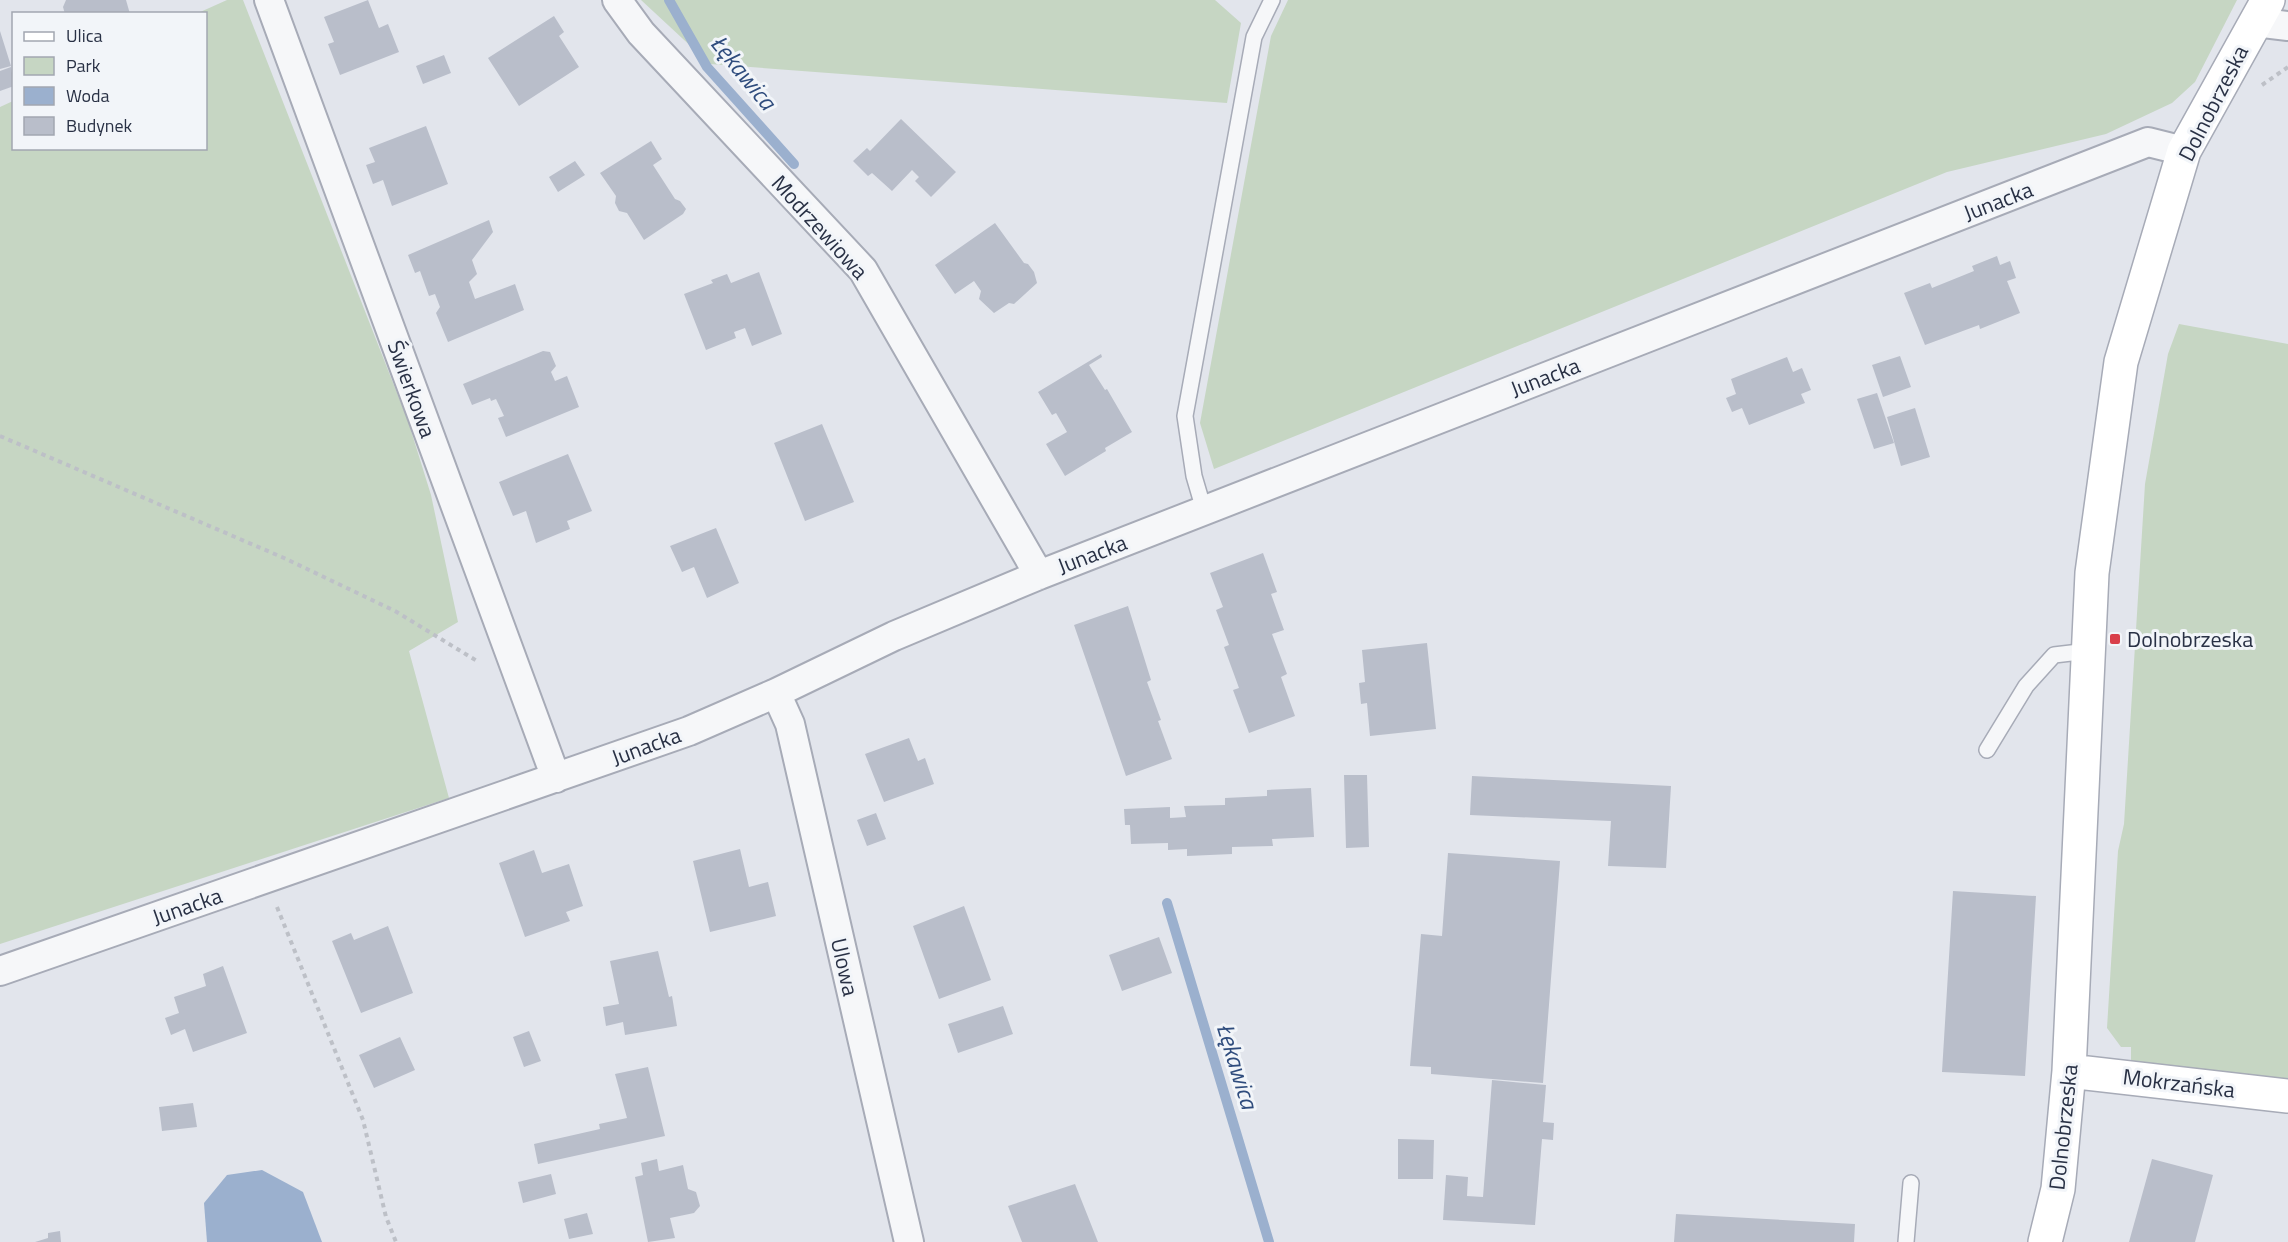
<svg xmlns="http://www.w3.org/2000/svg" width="2288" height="1242" font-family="'Titillium Web',sans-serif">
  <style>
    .green { fill: #c6d6c3 }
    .water { fill: #9bb0ce }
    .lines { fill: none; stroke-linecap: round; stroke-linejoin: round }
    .stream { stroke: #9bb0ce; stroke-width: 10 }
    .building { fill: #b9beca }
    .lane-casing { stroke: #a7abb7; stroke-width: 18 }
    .street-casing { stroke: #a7abb7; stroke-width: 32 }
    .secondary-casing { stroke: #a7abb7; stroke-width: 36 }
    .path { stroke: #bdc0c7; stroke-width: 4; stroke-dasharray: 4.5 4.5; stroke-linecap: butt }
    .lane { stroke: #f6f7f9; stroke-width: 15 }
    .street { stroke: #f6f7f9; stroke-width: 28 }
    .secondary { stroke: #fff; stroke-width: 33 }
    .poi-dot { fill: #d93f4a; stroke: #f2f5f9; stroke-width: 2 }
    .labels { text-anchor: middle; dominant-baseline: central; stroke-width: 6; stroke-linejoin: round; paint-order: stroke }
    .street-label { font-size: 22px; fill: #293145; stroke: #f2f5f9 }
    .poi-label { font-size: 22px; fill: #293145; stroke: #f2f5f9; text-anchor: start }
    .water-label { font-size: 24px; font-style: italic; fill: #2f4c7d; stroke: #f2f5f9 }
  </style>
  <rect width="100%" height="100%" fill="#e2e5ec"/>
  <path class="green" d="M227 0H243L408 421 431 495 458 622 409 651 449 798 0 944V107L13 101 14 148H206V14L198 13Z
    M641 0H1215L1241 23 1227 103 710 64Z
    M1288 0H2237L2195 82 2172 103 2106 134 1947 172 1214 469 1200 423 1271 36Z
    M2179 324 2288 344V1080L2131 1065V1047H2121L2107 1028 2118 851 2124 824 2145 484 2168 354Z"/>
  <path class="water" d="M262 1170 303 1192 322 1242H207L204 1203 227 1175Z"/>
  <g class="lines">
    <path class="stream" d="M669 0 707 67 794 164
      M1167 903 1269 1242"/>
  </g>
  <path class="building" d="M66 0H126L130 14H65L63 7Z
    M368 0 379 28 388 24 399 52 340 75 328 44 334 42 324 17Z
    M554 16 564 32 559 36 579 67 519 106 488 58Z
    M0 31 11 66 0 69Z
    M444 55 451 73 423 84 416 66Z
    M11 67 14 86 0 91V71Z
    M901 119 956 172 931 197 915 181 919 177 912 170 892 191 872 173 868 176 853 161 867 148 870 151Z
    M426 126 448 184 392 206 383 180 373 184 366 165 375 162 369 148Z
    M651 141 662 159 653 165 675 199 680 201 686 209 683 214 644 240 627 213 619 211 615 203 616 196 600 173Z
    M575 161 585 175 558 192 549 177Z
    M489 220 493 232 472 260 477 274 469 282 475 299 515 284 524 310 448 342 436 313 440 307 435 294 429 296 420 271 415 273 408 255Z
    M995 223 1024 263 1028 264 1034 272 1037 283 1014 304 1009 303 994 313 979 299 981 291 974 281 955 294 935 265Z
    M1997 256 2000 265 2010 261 2016 278 2007 281 2020 313 1980 329 1979 325 1925 345 1904 293 1930 283 1932 288 1974 271 1972 266Z
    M759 272 782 334 752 346 745 328 734 332 736 338 706 350 684 294 713 283 711 280 727 274 731 283Z
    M543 351 550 352 556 366 551 372 555 381 567 376 579 407 506 437 498 418 504 416 496 399 491 401 490 398 472 405 463 384Z
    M1101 354 1102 357 1089 365 1105 390 1107 389 1132 432 1105 448 1106 451 1065 476 1046 444 1067 432 1056 413 1052 415 1038 392Z
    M1900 356 1911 387 1883 397 1872 365Z
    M1787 357 1793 372 1802 368 1811 390 1801 394 1805 403 1749 425 1742 408 1732 412 1726 398 1736 394 1731 379Z
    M1877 393 1894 443 1874 449 1857 399Z
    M1915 408 1930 457 1901 466 1887 417Z
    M822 424 854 502 805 521 774 443Z
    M568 454 592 511 567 521 570 529 536 543 526 511 513 516 499 482Z
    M716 528 739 583 707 598 694 567 682 572 670 546Z
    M1263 553 1277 592 1271 594 1284 630 1272 634 1287 674 1281 677 1295 716 1249 733 1233 690 1239 688 1224 647 1229 645 1216 610 1223 607 1210 573Z
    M1128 606 1151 680 1147 682 1161 720 1158 721 1172 759 1126 776 1074 625Z
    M1427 643 1436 729 1370 736 1367 703 1361 704 1359 683 1365 682 1362 650Z
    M909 738 918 761 925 758 934 784 884 802 865 754Z
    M1344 775H1367L1369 847 1346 848Z
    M1472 776 1671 786 1666 868 1608 866 1611 821 1470 815Z
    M1311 788 1314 837 1272 839 1273 846 1232 847V854L1187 856V849L1168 850V843L1131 844 1130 825H1125L1124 809 1170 807V818L1186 817 1184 806 1225 805V798L1267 796V790Z
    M876 813 886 839 867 846 857 820Z
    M740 849 749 887 768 882 776 916 710 932 693 861Z
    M534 850 542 873 569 864 583 906 566 912 570 921 525 937 499 863Z
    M1448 853 1560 861 1543 1083 1431 1074V1067L1410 1066 1421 934 1442 936Z
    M1953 891 2036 896 2025 1076 1942 1072Z
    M964 906 991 980 939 999 913 926Z
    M388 926 413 993 361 1013 332 941 351 933 354 940Z
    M1159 937 1172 973 1122 991 1109 955Z
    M658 951 669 997 672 996 677 1026 625 1035 623 1022 606 1026 603 1007 619 1004 610 961Z
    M223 966 247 1033 193 1052 185 1029 171 1035 165 1018 179 1013 174 997 206 986 203 974Z
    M1003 1006 1013 1034 958 1053 948 1024Z
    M529 1031 541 1061 524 1067 513 1037Z
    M400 1037 415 1070 374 1088 359 1055Z
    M648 1067 665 1136 538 1164 534 1144 600 1129 599 1124 627 1118 615 1074Z
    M1492 1080 1546 1085 1543 1122 1554 1123 1553 1140 1542 1139 1535 1225 1443 1220 1446 1175 1468 1177 1467 1196 1483 1197Z
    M193 1103 197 1127 162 1131 159 1107Z
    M1398 1139 1434 1140 1433 1179H1398Z
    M657 1159 659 1171 683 1165 688 1189 696 1192 700 1206 694 1213 670 1218 675 1238 648 1242 635 1177 643 1175 641 1163Z
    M2152 1159 2213 1175 2195 1242H2129Z
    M551 1174 556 1194 523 1203 518 1182Z
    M1075 1184 1098 1242H1022L1008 1206Z
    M587 1213 593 1234 569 1239 564 1219Z
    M1676 1214 1855 1224 1854 1242H1674Z
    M60 1231 61 1242H35L48 1238V1233Z"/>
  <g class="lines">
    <g class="lane-casing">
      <path id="lane" d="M1204 510 1194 476 1185 416 1254 37 1272 0
        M1987 750 2026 686 2054 655 2088 651
        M1906 1242 1911 1183"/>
    </g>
    <g class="street-casing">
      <path id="street" d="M269 0 556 778
        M617 0 641 33 863 270 1039 575
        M2255 22 2288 26
        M776 693 790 724 909 1242
        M0 971 689 731 776 693 894 636 1039 575 2148 142 2184 151"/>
    </g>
    <g class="secondary-casing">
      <path id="secondary" d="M2069 1071 2288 1096
        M2045 1242 2058 1189 2069 1071 2092 573 2121 362 2184 151 2268 0"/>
    </g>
    <path class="path" d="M2262 85 2288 67
      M0 436 284 558 395 611 477 661
      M277 907 363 1120 386 1217 396 1242"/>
    <use href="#lane" class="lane"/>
    <use href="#street" class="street"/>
    <use href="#secondary" class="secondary"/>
  </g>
  <rect class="poi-dot" x="2109" y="633" width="12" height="12" rx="3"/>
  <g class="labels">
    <g class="street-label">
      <text transform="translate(2213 103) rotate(-63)">Dolnobrzeska</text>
      <text transform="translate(1998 201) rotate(-21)">Junacka</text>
      <text transform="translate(820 227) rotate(48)">Modrzewiowa</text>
      <text transform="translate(1545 377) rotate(-21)">Junacka</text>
      <text transform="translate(412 389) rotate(70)">Świerkowa</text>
      <text transform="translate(1092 554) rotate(-21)">Junacka</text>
      <text transform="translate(646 746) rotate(-20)">Junacka</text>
      <text transform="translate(187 906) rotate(-19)">Junacka</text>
      <text transform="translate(845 967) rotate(77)">Ulowa</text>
      <text transform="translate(2179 1083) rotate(7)">Mokrzańska</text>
      <text transform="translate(2063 1127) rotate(-84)">Dolnobrzeska</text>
    </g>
    <g class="poi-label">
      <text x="2127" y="639">Dolnobrzeska</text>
    </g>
    <g class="water-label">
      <text transform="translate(744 72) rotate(51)">Łękawica</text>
      <text transform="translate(1238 1066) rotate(73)">Łękawica</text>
    </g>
  </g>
  <rect x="12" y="12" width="195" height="138" fill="#f2f5f9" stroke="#a2a7b1" stroke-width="1.5"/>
  <rect x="24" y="32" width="30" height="9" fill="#ffffff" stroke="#a2a7b1" stroke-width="1.5"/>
  <text x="66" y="42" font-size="18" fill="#293145">Ulica</text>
  <rect x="24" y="57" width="30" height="18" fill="#c6d6c3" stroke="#a2a7b1" stroke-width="1.5"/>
  <text x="66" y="72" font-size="18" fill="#293145">Park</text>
  <rect x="24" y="87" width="30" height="18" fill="#9bb0ce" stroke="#a2a7b1" stroke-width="1.5"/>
  <text x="66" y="102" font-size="18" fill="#293145">Woda</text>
  <rect x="24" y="117" width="30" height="18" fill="#b9beca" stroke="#a2a7b1" stroke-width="1.5"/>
  <text x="66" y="132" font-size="18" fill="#293145">Budynek</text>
</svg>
